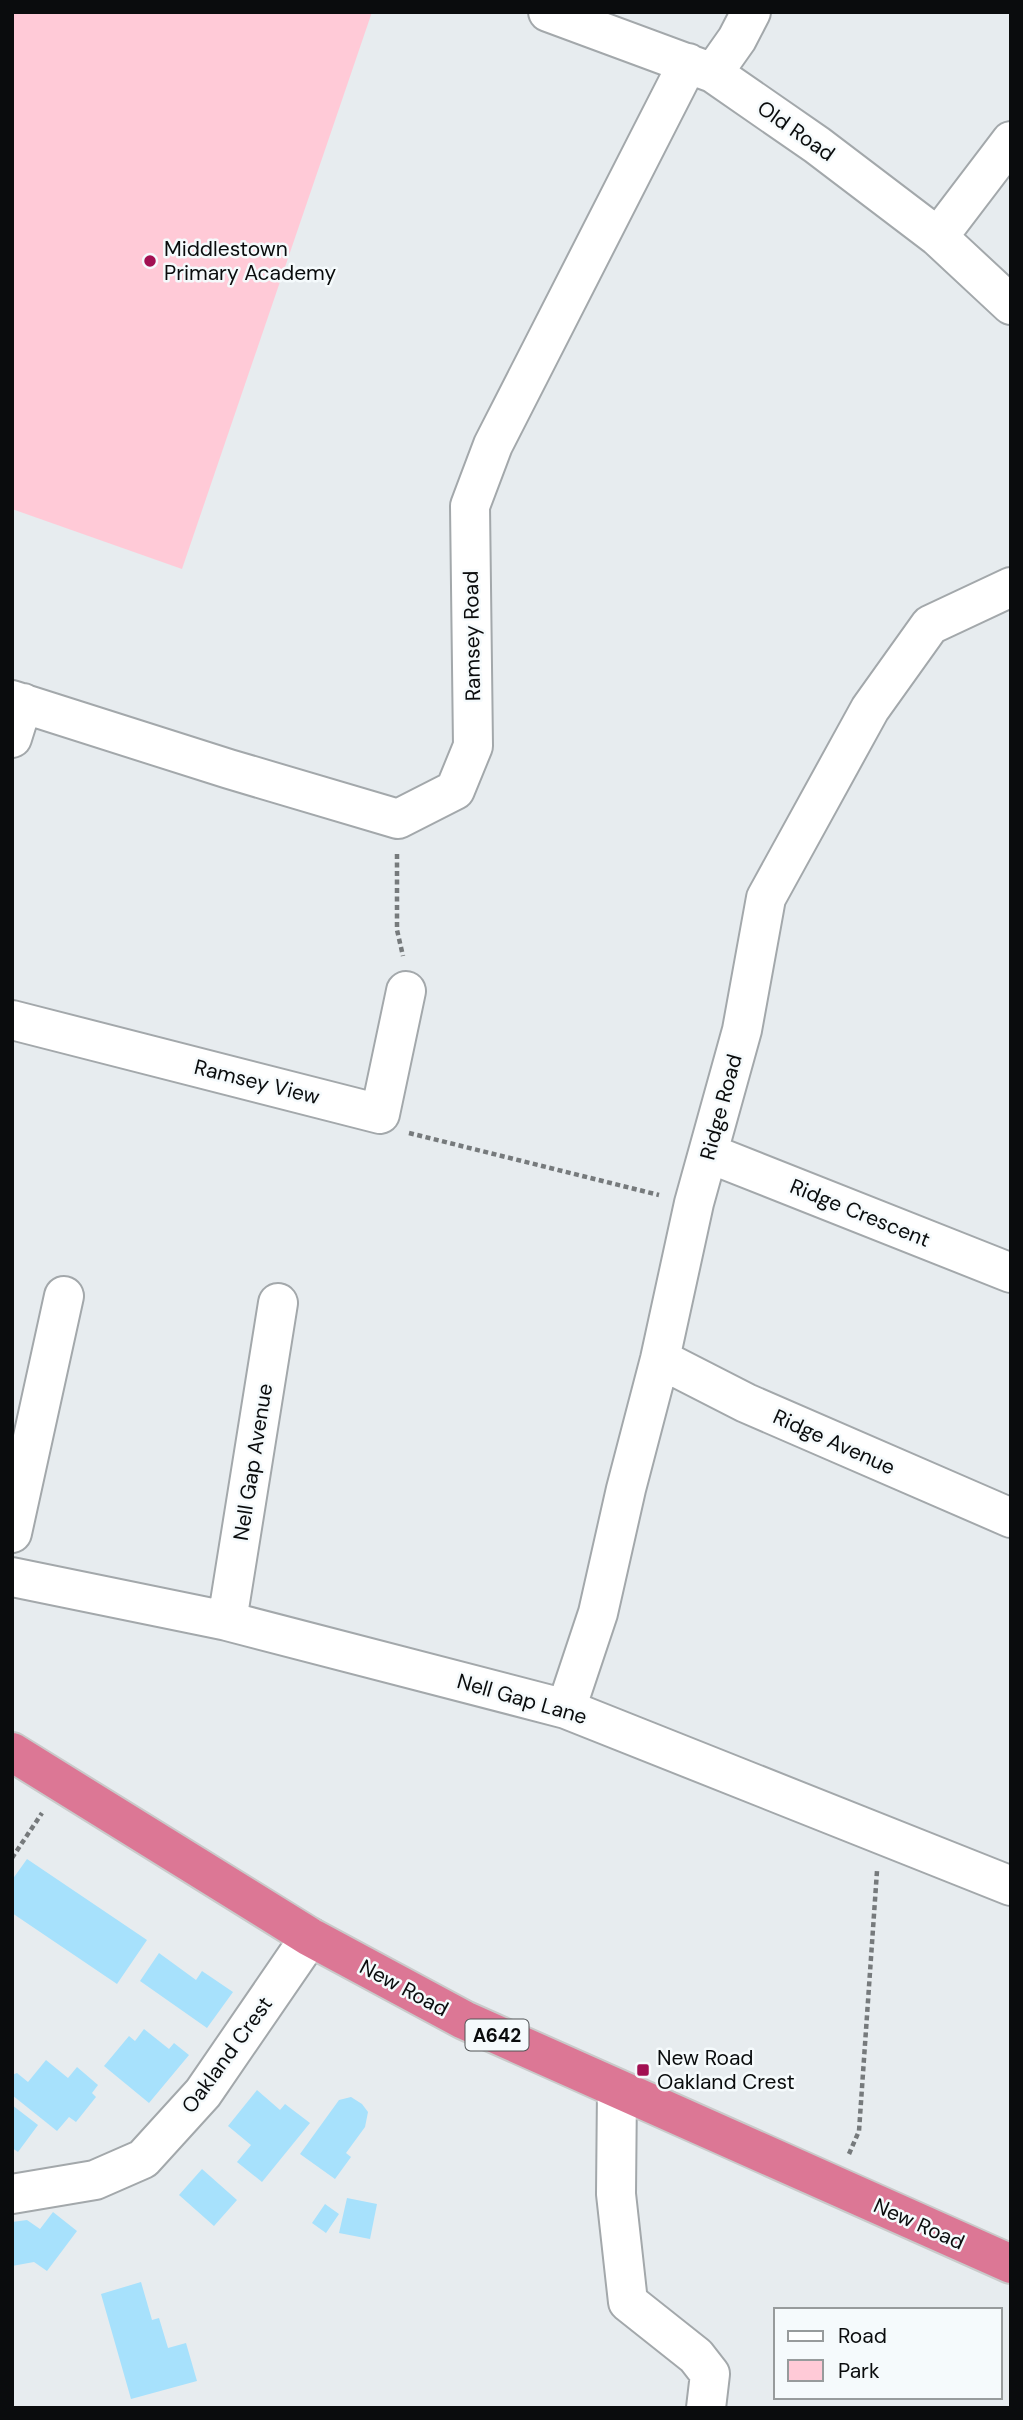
<svg xmlns="http://www.w3.org/2000/svg" width="1023" height="2420" font-family="'DM Sans',sans-serif">
  <style>
    .green { fill: #ffcad7 }
    .building { fill: #a7e1fc }
    .lines { fill: none; stroke-linecap: round; stroke-linejoin: round }
    .minor-casing { stroke: #a3a8ab; stroke-width: 42 }
    .highway-casing { stroke: #c9caca; stroke-width: 42 }
    .path { stroke: #767a7c; stroke-width: 4.5; stroke-dasharray: 5 3.5; stroke-linecap: butt }
    .minor { stroke: #fff; stroke-width: 38 }
    .highway { stroke: #dc7795; stroke-width: 38 }
    .poi-dot { fill: #a21052; stroke: #f5fafc; stroke-width: 2.5 }
    .labels { text-anchor: middle; dominant-baseline: central; stroke-width: 5; stroke-linejoin: round; paint-order: stroke }
    .shield { fill: #f5fafc; stroke: #505355; stroke-width: 2 }
    .shield-label { font-size: 19px; font-weight: bold; fill: #0a0c0d }
    .street-label { font-size: 21px; fill: #0a0c0d; stroke: #f5fafc }
    .poi-label { font-size: 21px; fill: #0a0c0d; stroke: #f5fafc; text-anchor: start }
  </style>
  <rect width="100%" height="100%" fill="#e7ecef"/>
  <path class="green" d="M12 12H372L182 569 12 509Z"/>
  <path class="building" d="M27 1859 147 1940 117 1984 12 1913V1880Z
    M159 1953 196 1980 202 1971 233 1992 207 2028 140 1981Z
    M144 2029 169 2049 174 2043 189 2055 149 2103 104 2066 129 2036 135 2041Z
    M46 2060 68 2078 77 2067 98 2085 92 2093 96 2097 76 2122 69 2117 57 2131 12 2095V2075L17 2073 28 2082Z
    M257 2090 280 2110 285 2104 310 2123 262 2182 237 2162 251 2145 228 2126Z
    M351 2097 362 2104 368 2112 365 2127 346 2153 351 2157 335 2179 300 2154 339 2100Z
    M12 2105 38 2125 18 2152 12 2148Z
    M202 2169 237 2200 214 2226 179 2195Z
    M347 2198 377 2204 370 2239 339 2233Z
    M325 2204 339 2214 326 2233 312 2223Z
    M53 2212 77 2231 47 2271 34 2262 12 2266V2222L27 2220 40 2229Z
    M141 2282 152 2320 159 2318 168 2348 186 2343 197 2381 131 2399 101 2294Z"/>
  <g class="lines">
    <g class="minor-casing">
      <path id="minor" d="M548 12 713 73 817 145 938 237 1011 305
        M713 73 737 39 751 12
        M938 237 1011 141
        M12 700 229 769 398 819 455 790 473 746 470 506 493 445 688 63
        M12 738 23 703
        M12 1020 380 1114 406 991
        M708 1153 1011 1273
        M660 1359 746 1403 1011 1518
        M12 1533 64 1296
        M12 1577 227 1621 566 1709 1011 1886
        M227 1621 278 1303
        M566 1709 598 1613 626 1489 660 1359 694 1203 742 1030 766 898 870 709 930 625 1011 587
        M617 2089 616 2194 628 2302 696 2356 710 2374 706 2408
        M12 2194 95 2180 143 2159 203 2093 310 1937"/>
    </g>
    <g class="highway-casing">
      <path id="highway" d="M12 1752 310 1937 464 2020 1011 2264"/>
    </g>
    <path class="path" d="M397 854V930L403 956
      M409 1133 659 1195
      M12 1858 42 1813
      M849 2154 859 2131 877 1871"/>
    <use href="#minor" class="minor"/>
    <use href="#highway" class="highway"/>
  </g>
  <g class="poi-dot">
    <circle cx="150" cy="261" r="7"/>
    <rect x="636" y="2063" width="14" height="14" rx="3.5"/>
  </g>
  <g class="labels">
    <rect class="shield" x="465.5" y="2019.5" width="63" height="31" rx="5"/>
    <g class="shield-label">
      <text x="497" y="2035">A642</text>
    </g>
    <g class="street-label">
      <text transform="translate(796 131) rotate(35)">Old Road</text>
      <text transform="translate(472 636) rotate(-91)">Ramsey Road</text>
      <text transform="translate(257 1082) rotate(14)">Ramsey View</text>
      <text transform="translate(721 1107) rotate(-75)">Ridge Road</text>
      <text transform="translate(860 1213) rotate(22)">Ridge Crescent</text>
      <text transform="translate(834 1442) rotate(24)">Ridge Avenue</text>
      <text transform="translate(253 1462) rotate(-81)">Nell Gap Avenue</text>
      <text transform="translate(522 1699) rotate(16)">Nell Gap Lane</text>
      <text transform="translate(404 1988) rotate(28)">New Road</text>
      <text transform="translate(227 2055) rotate(-54)">Oakland Crest</text>
      <text transform="translate(919 2224) rotate(24)">New Road</text>
    </g>
    <g class="poi-label">
      <text x="164" y="249">Middlestown<tspan x="164" dy="24">Primary Academy</tspan></text>
      <text x="657" y="2058">New Road<tspan x="657" dy="24">Oakland Crest</tspan></text>
    </g>
  </g>
  <rect width="1023" height="2420" fill="none" stroke="#0a0c0d" stroke-width="28"/>
  <rect x="774" y="2308" width="228" height="91" fill="#f5fafc" stroke="#979b9c" stroke-width="2"/>
  <rect x="788" y="2331" width="35" height="10" fill="#ffffff" stroke="#979b9c" stroke-width="2"/>
  <text x="838" y="2343" font-size="21" fill="#0a0c0d">Road</text>
  <rect x="788" y="2360" width="35" height="21" fill="#ffcad7" stroke="#979b9c" stroke-width="2"/>
  <text x="838" y="2378" font-size="21" fill="#0a0c0d">Park</text>
</svg>
